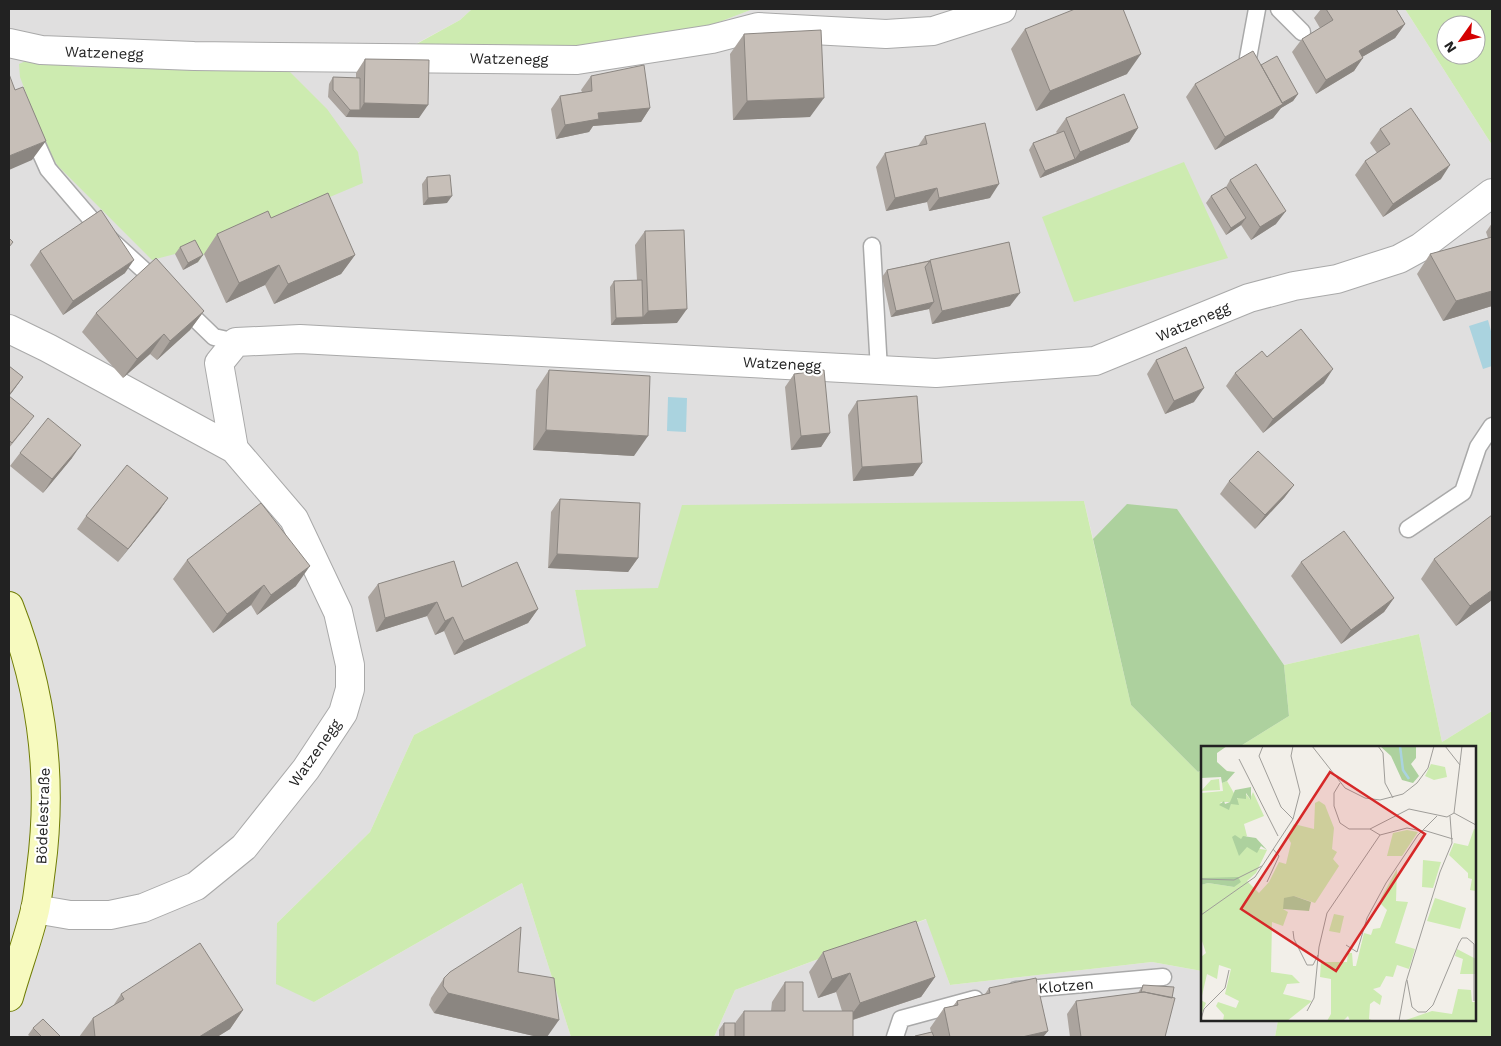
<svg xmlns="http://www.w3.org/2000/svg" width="1501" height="1046" font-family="'Work Sans',sans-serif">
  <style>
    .residential { fill: #e0dfdf }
    .grass { fill: #cdebb0; fill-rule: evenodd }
    .forest { fill: #add19e }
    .water { fill: #aad3df }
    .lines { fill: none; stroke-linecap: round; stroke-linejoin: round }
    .service-casing { stroke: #a9a9a9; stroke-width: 19 }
    .minor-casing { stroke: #a9a9a9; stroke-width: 30 }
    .secondary-casing { stroke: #707d05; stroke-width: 30 }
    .service { stroke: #fff; stroke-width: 16 }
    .minor { stroke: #fff; stroke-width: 28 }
    .secondary { stroke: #f7fabf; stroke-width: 28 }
    .wall { fill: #aba49e }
    .shaded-wall { fill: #8b8681 }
    .building { fill: #c7bfb8; stroke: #8b8681 }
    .labels { text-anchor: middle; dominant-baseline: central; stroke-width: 4.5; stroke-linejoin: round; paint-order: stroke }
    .street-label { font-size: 15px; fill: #222; stroke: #fff }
    .inset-river { fill: none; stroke: #aad3df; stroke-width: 2.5 }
    .inset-road { fill: none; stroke: #9f9d99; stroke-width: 1 }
    .view { fill: #d62828; fill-opacity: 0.15; stroke: #d62828; stroke-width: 2.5 }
    .inset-edge { fill: none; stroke: #222; stroke-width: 2.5 }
  </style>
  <rect width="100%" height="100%" fill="#f2efe9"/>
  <path class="residential" d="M9 9H472L460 20 412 46 578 48 713 24 753 9H1405L1492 145V711L1442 742 1419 634 1284 665 1220 572 1127 505 1093 539 1084 501 658 589 575 590 587 646 414 735 370 832 277 923 314 1002 522 883 571 1037H9Z
    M927 919 950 985 1152 962 1202 971V1020H1278L1275 1037H714L735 990Z"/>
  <path class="grass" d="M472 9H753L714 24 578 48 411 47 460 20Z
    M1405 9H1492V145ZM1446 25H1476V55H1446Z
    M30 59 77 67 287 69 327 109 358 152 363 183 318 202 300 203 287 225 204 254 198 262 190 247 175 254 152 260 57 165 44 141 20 77 19 64Z
    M1184 162 1228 258 1074 302 1042 217Z
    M1084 501 1131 705 1198 772 1202 770V971L1152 962 950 985 926 919 735 990 714 1037H571L522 883 314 1002 276 984 277 923 370 832 414 735 586 646 575 590 658 588 682 505Z
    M1419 634 1442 742 1492 711V1037H1275L1278 1020H1475V747H1239L1289 716 1284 665Z"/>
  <path class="forest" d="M1127 504 1177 509 1284 665 1289 716 1239 747H1202V770L1198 772 1131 705 1093 539Z"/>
  <path class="water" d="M1488 320 1492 335V366L1483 369 1469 326Z
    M668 397 687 398 686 432 667 431Z"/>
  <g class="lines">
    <g class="service-casing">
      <path id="service" d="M1279 9 1302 32
        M1248 58 1257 9
        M30 129 48 169 102 232 159 284
        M872 246 879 370
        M182 306 214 337 236 342
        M1408 529 1463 492 1478 447 1492 426
        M1016 990 1163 977
        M895 1037 901 1019 975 999"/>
    </g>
    <g class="minor-casing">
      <path id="minor" d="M9 43 41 50 194 56 577 60 712 39 758 27 886 34 933 31 1002 9
        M9 329 48 348 234 449 294 519 338 612 350 665V689L343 713 306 769 244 847 196 886 143 908 110 915H70L35 909
        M234 449 219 363 236 342 300 339 936 373 1095 361 1249 298 1294 286 1337 279 1399 259 1421 247 1492 193"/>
    </g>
    <g class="secondary-casing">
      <path id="secondary" d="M9 606C42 690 53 779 41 869 39 883 38 897 35 910 28 940 17 968 9 997"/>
    </g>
    <use href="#service" class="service"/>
    <use href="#minor" class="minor"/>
    <use href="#secondary" class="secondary"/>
  </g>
  <path class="wall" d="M1321 9H1396L1405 24 1395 38 1362 57 1354 71 1316 94 1292 52 1302 39 1320 28 1314 18Z
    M1025 29 1127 74 1036 111 1011 49Z
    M744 34 810 117 733 120 730 54Z
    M365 59 419 118 346 117 328 97 329 84 333 77 356 78V73Z
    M1261 65 1298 94 1293 101 1281 108 1273 118 1215 150 1186 97 1195 84Z
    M591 76 650 108 641 122 593 126 589 132 556 139 551 109 560 96 582 92 581 90Z
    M1066 118 1138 128 1129 142 1040 178 1029 150 1033 143 1057 133 1056 132Z
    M1380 129 1441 179 1383 217 1355 175 1365 161 1377 153 1370 143Z
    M925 136 990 198 929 211 927 202 886 211 876 167 885 153 918 146Z
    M427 177 447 203 423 205 422 184Z
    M1230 180 1276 224 1251 240 1241 225 1226 235 1206 203 1211 196 1226 187Z
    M271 218 355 255 341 274 274 304 265 285 226 303 204 254 217 234Z
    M1492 223V306L1443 321 1417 274 1430 254 1488 238 1486 232Z
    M645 231 677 323 611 325 610 287 614 281 637 280 635 245Z
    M1009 242 1010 306 932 324 929 309 891 317 882 277 887 270Z
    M180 247 198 262 183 270 175 254Z
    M40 251 125 273 63 315 30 265Z
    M204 311 190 330 157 360 150 354 123 378 82 332 96 313Z
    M1267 357 1324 383 1263 433 1226 386 1235 373Z
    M1156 360 1194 402 1165 414 1147 374Z
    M9 366 23 377 9 396 29 423 9 448Z
    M549 370 634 456 533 450 536 390Z
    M794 374 830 433 821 447 791 450 785 387Z
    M857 401 922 463 913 476 853 481 848 415Z
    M20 453 72 458 43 493 10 466Z
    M1229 481 1294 485 1284 498 1255 529 1220 494Z
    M168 498 159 511 118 562 77 529 86 516Z
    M560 499 638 558 628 572 548 568 551 512Z
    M1434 559 1492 600 1456 626 1421 579Z
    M187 560 296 586 257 615 251 605 213 633 173 579Z
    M1301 562 1394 598 1384 612 1341 644 1291 576Z
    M378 584 462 587 538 609 528 623 454 655 444 631 435 635 427 616 376 632 368 597Z
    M823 952 935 977 921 997 853 1020V1037H719V1030L724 1023H735L744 1011H771L772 1002 785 982 803 1011H842L836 992 818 998 809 972Z
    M518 972 547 1037H538L434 1013 429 1005 431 998 444 978Z
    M1143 985 1172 998 1165 1037H1070L1067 1014 1076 1001 1138 993Z
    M989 988 1048 1031 1043 1037H914L915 1036 931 1032 930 1028 944 1008 953 1006 957 1001 985 994Z
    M121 994 243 1010 230 1029 217 1037H79L93 1018 113 1006Z
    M33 1028 61 1037H31L28 1035Z"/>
  <path class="shaded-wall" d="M52 9H71L51 10Z
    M1405 24 1395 38 1350 64 1359 51Z
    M1141 54 1127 74 1036 111 1050 91Z
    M1363 58 1354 71 1316 94 1326 80Z
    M1298 94 1293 101 1281 108 1273 118 1215 150 1225 137Z
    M824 98 810 117 733 120 747 101Z
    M364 103 428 105 419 118 346 117 350 110H360Z
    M650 108 641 122 593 126 589 132 556 139 565 125 598 113Z
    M1138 128 1129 142 1040 178 1045 171 1075 159 1080 152Z
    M46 141 32 160 9 170V156Z
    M1450 165 1441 179 1383 217 1393 204Z
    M999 184 990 198 929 211 939 198Z
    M937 188 927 202 886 211 895 198Z
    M452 196 447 203 423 205 428 198Z
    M1286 211 1276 224 1251 240 1260 227Z
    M1246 218 1241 225 1226 235 1231 228Z
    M203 255 198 262 183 270 188 263Z
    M355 255 341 274 274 304 288 284Z
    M134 260 125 273 63 315 73 301Z
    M279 265 265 285 226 303 239 283Z
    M1492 291V306L1443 321 1456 301Z
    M1020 293 1010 306 932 324 942 311Z
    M934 302 929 309 891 317 896 311Z
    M687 309 677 323 611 325 616 318 643 317 648 311Z
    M204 311 190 330 157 360 170 341Z
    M164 334 150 354 123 378 137 359Z
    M1333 369 1324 383 1263 433 1273 419Z
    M23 377 13 391 9 396V395Z
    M1204 388 1194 402 1165 414 1174 401Z
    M546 430 648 436 634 456 533 450Z
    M830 433 821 447 791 450 801 436Z
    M81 445 72 458 43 493 52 479Z
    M922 463 913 476 853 481 862 467Z
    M1294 485 1284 498 1255 529 1265 515Z
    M168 498 159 511 118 562 128 549Z
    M557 554 638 558 628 572 548 568Z
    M310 566 296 586 257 615 271 595Z
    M264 585 251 605 213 633 227 614Z
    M1492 590V600L1456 626 1470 606Z
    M1394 598 1384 612 1341 644 1351 630Z
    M437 602 427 616 376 632 385 618Z
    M538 609 528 623 454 655 464 641Z
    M453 617 444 631 435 635 445 621Z
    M850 973 836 992 818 998 832 979Z
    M935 977 921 997 846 1022 860 1003Z
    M448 993 559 1020 547 1037H538L434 1013Z
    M243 1010 230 1029 217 1037H199Z
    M1048 1031 1043 1037H1022Z"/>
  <path class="building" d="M1075 9H1123L1141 54 1050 91 1025 29Z
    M1326 9H1396L1405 24 1359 51 1363 58 1326 80 1302 39 1333 20Z
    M821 30 824 98 747 101 744 34Z
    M1253 51 1283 104 1225 137 1195 84Z
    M1277 56 1298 94 1282 103 1261 65Z
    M365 59 429 60 428 105 364 103Z
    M644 65 650 108 598 113 599 119 565 125 560 96 592 91 591 76Z
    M9 74 15 90 23 87 46 141 9 156Z
    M333 77 360 78V110H350L333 90Z
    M1124 94 1138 128 1080 152 1066 118Z
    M1411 108 1450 165 1393 204 1365 161 1390 144 1380 129Z
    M985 123 999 184 939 198 937 188 895 198 885 153 927 144 925 136Z
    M1064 131 1075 159 1045 171 1033 143Z
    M1256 164 1286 211 1260 227 1230 180Z
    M450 175 452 196 428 198 427 177Z
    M1226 187 1246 218 1231 228 1211 196Z
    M328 193 355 255 288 284 279 265 239 283 217 234 268 211 271 218Z
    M101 210 134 260 73 301 40 251Z
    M684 230 687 309 648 311 645 231Z
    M1492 237V291L1456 301 1430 254Z
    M9 238 13 242 9 247Z
    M195 240 203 255 188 263 180 247Z
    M1009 242 1020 293 942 311 930 260Z
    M156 258 204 311 170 341 164 334 137 359 96 313Z
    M930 261 925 267 934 302 896 311 887 270Z
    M642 280 643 317 616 318 614 281Z
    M1301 329 1333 369 1273 419 1235 373 1262 351 1267 357Z
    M1186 347 1204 388 1174 401 1156 360Z
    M9 366 23 377 9 395Z
    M549 370 650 376 648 436 546 430Z
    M824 370 830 433 801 436 794 374Z
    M9 396 34 416 12 443 9 440Z
    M917 396 922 463 862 467 857 401Z
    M48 418 81 445 52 479 20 453Z
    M1258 451 1294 485 1265 515 1229 481Z
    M127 465 168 498 128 549 86 516Z
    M560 499 640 503 638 558 557 554Z
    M261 503 310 566 271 595 264 585 227 614 187 560Z
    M1492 515V590L1470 606 1434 559Z
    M1344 531 1394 598 1351 630 1301 562Z
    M454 561 462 587 517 562 538 609 464 641 453 617 445 621 437 602 385 618 378 584Z
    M916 921 935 977 860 1003 850 973 832 979 823 952Z
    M521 927 518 972 554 978 559 1020 448 993 443 986 444 978 450 972Z
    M200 943 243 1010 199 1037H95L93 1018 124 999 121 994Z
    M1036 978 1048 1031 1022 1037H950L944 1008 958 1005 957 1001 990 993 989 988Z
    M785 982H803V1011H853V1037H744V1011H785Z
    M1143 985 1174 987 1172 998 1144 992H1141Z
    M1144 992 1175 998 1165 1037H1081L1076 1001Z
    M43 1019 61 1037H42L33 1028Z
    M724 1023H735V1037H724Z
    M932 1032 934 1037H915V1036Z"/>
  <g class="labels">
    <g class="street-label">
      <text transform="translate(104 53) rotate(2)">Watzenegg</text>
      <text transform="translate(509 59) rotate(1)">Watzenegg</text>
      <text transform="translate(1193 322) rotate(-23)">Watzenegg</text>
      <text transform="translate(782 364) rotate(3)">Watzenegg</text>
      <text transform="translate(315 753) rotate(-55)">Watzenegg</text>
      <text transform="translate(43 816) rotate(-88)">Bödelestraße</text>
      <text transform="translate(1066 986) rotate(-5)">Klotzen</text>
    </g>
  </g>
  <g transform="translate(1201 746)">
    <rect width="275" height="275" fill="#f2efe9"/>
    <path d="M230 18 244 21 246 31 233 34 224 30ZM18 33 19 44 0 45 10 34ZM26 35 34 49 30 56H19L28 63 30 57 44 47 49 53 52 46 63 70 43 78 46 90 40 93 46 101 66 104 55 127 46 135 58 147 68 136 78 116 85 118 90 97 86 90 93 78 113 83 114 57 118 55 124 59 133 82 131 103 136 106 132 113 138 120 114 157 93 150 82 163 87 166 82 180 71 176 70 226 91 229 99 237 86 238 82 248 111 255 86 275H22L23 269 15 260 17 256 35 262 38 255 24 248 30 223 18 219 16 233 6 228 0 254 5 257 0 269V211L5 207 0 192V139L7 137 33 141 32 133 0 132V47L22 45 21 37ZM273 83 275 84V145L269 144 271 133 267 132V127L248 109 253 97 267 100ZM206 84 217 86 201 110H186L192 87ZM222 114 240 116 232 142 221 141ZM196 123 195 155 207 156 194 197 214 203 208 223 196 219 192 231 185 230 179 241 172 243 181 250 179 259 173 255 169 258 168 273 173 275H149L147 270 142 275H126L130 268V233L119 231 120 216H146L147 207H151L152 220H155L163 187 170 189 172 183 179 182 186 164 179 157 180 152ZM234 152 265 162 259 183 226 175ZM133 168 143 170 139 187 128 185ZM256 203 275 213 274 228H259L262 213 254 210ZM257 243 270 244 271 256H275V275H202L231 265 251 268Z" fill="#cdebb0"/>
    <path d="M0 0H26L16 7V16L26 25 34 26 26 35 21 37 20 31 0 32ZM179 0H215V12L210 18 218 30 212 37 201 34 190 10ZM50 41V54L45 47V53L36 52 38 59 30 58 28 64 18 59 23 55 24 58 29 56 34 44ZM34 89 40 93 42 90 55 92 66 104 60 100 56 107 46 101 38 110 31 91ZM37 131 40 136 33 141 7 137 0 139V132ZM93 150 110 156 108 165 82 163 83 152Z" fill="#add19e"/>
    <path class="inset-river" d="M199 0 202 24 208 33"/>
    <path class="inset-road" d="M62 0 58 10 80 61 92 73M111 0 144 42 164 52 179 54 202 48 216 37 227 22 233 0M177 0 182 7 184 37 192 52M244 0 259 19M38 13 77 90M139 37 133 47V60L139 77 148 83H169L208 63 246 71 253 67 261 0M253 67 275 79M222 84 252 93M179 89 206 82 221 85M0 133 33 134 61 120M66 136 78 110 72 103M0 169 54 131 92 73 99 46 90 10 92 0M92 185 93 193 106 219H112L117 209M145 199 156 206 166 172 185 137 217 89 236 70M206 234 211 261 217 266H225L232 259 258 197 261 192H266L273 198V255M106 265 113 252 118 201 126 167 179 89 169 83M0 273 3 263 24 242 28 224M198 275 205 236 239 126 251 97 249 70"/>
    <path class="view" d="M129 26 224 88 135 225 40 163Z"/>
    <rect width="275" height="275" class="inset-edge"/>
  </g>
  <rect width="1501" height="1046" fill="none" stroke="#222222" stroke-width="20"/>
  <g transform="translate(1461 40) rotate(237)"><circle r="24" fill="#ffffff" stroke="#a7a7a7"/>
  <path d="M0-4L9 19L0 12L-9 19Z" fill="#d40000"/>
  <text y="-8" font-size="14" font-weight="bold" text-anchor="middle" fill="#222222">N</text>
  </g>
</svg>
